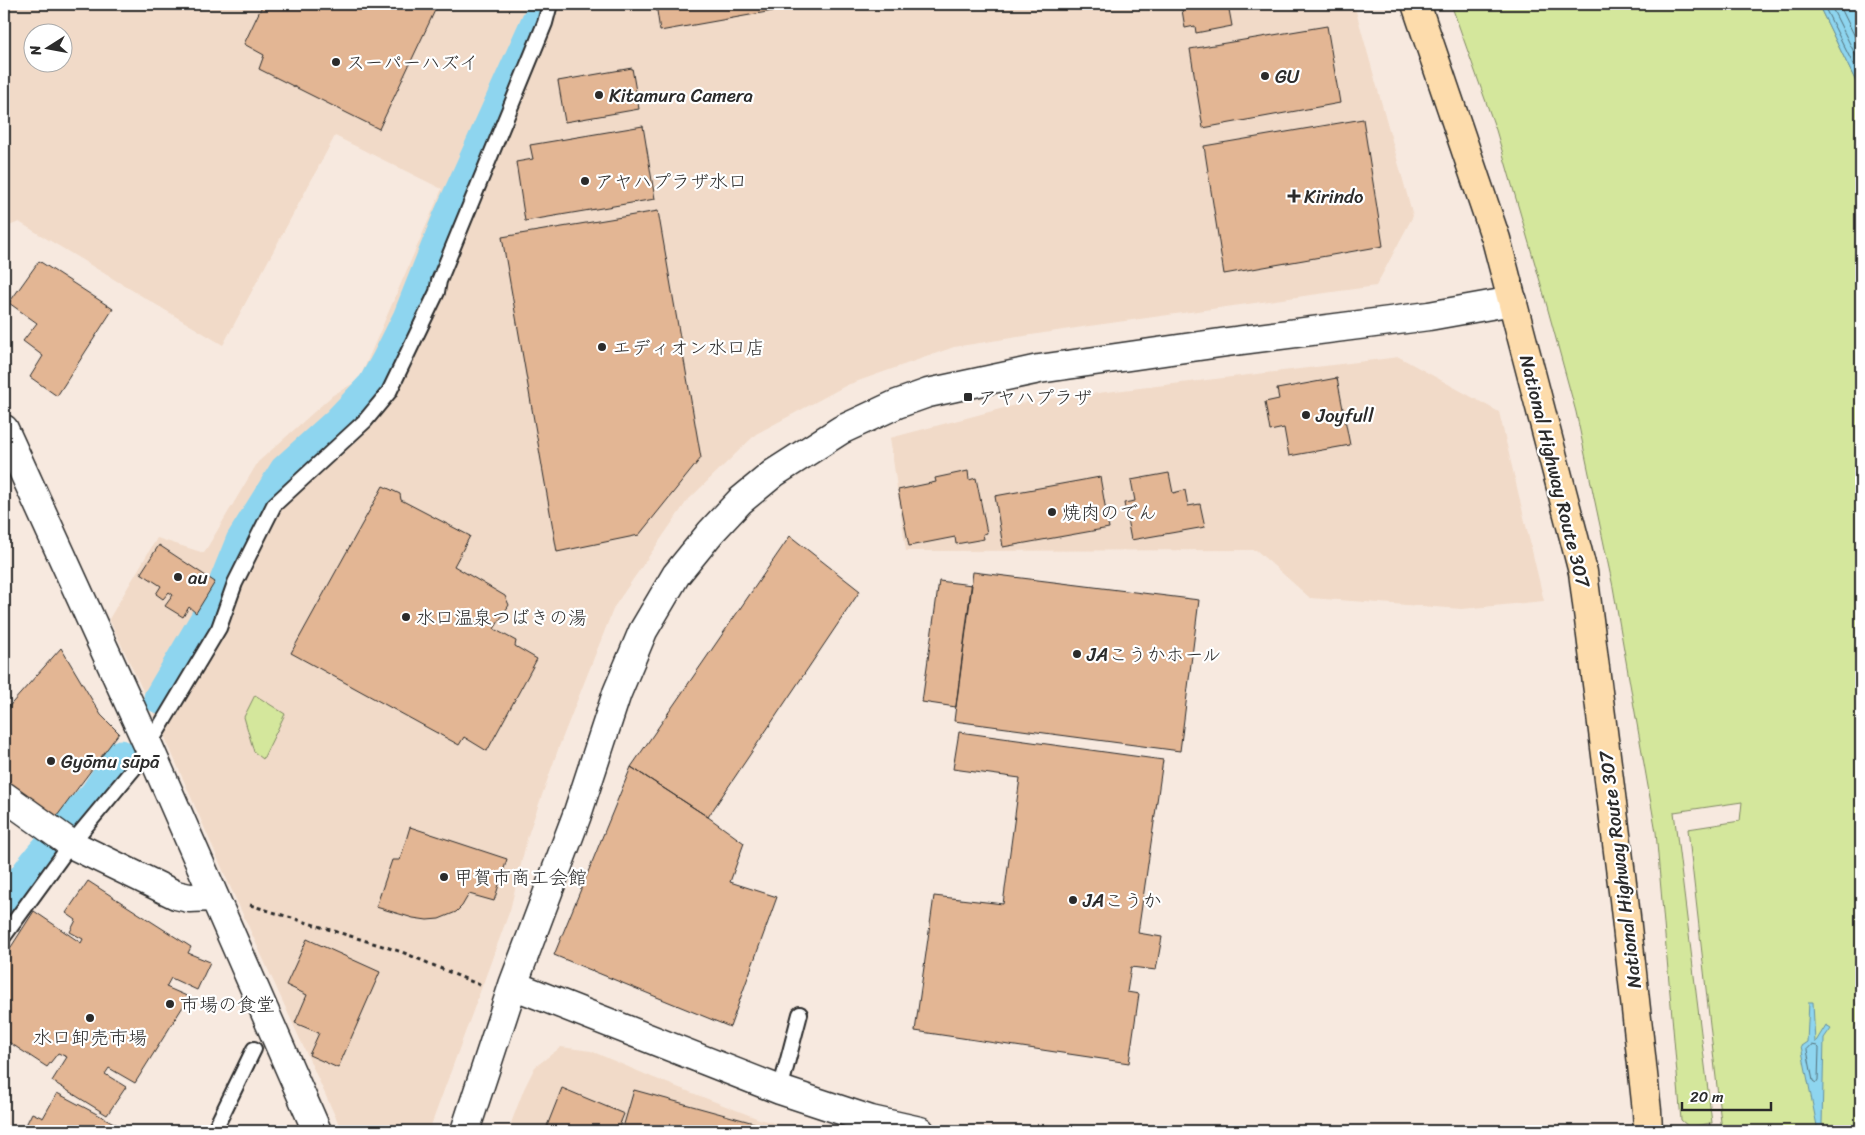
<svg xmlns="http://www.w3.org/2000/svg" width="1865" height="1135" font-family="Sriracha,'Klee One',sans-serif">
  <style>
    .built { fill: #f1dac8; fill-rule: evenodd }
    .green { fill: #d4e79c; stroke: #808964 }
    .water { fill: #8ed5ef; stroke: #6691a1 }
    .lines { fill: none; stroke-linecap: round; stroke-linejoin: round }
    .shore { stroke: #536f79; stroke-width: 1 }
    .canal { stroke: #8ed5ef; stroke-width: 31 }
    .building { fill: #e3b694; stroke: #2b2b2b }
    .service-casing { stroke: #2b2b2b; stroke-width: 18 }
    .minor-casing { stroke: #2b2b2b; stroke-width: 31 }
    .tertiary-casing { stroke: #2b2b2b; stroke-width: 31 }
    .trunk-casing { stroke: #2b2b2b; stroke-width: 31 }
    .path { stroke: #2b2b2b; stroke-width: 3; stroke-dasharray: 4 4; stroke-linecap: butt }
    .service { stroke: #fff; stroke-width: 14 }
    .minor { stroke: #fff; stroke-width: 28 }
    .tertiary { stroke: #fff; stroke-width: 28 }
    .trunk { stroke: #fddcac; stroke-width: 28 }
    .poi-dot { fill: #2b2b2b; stroke: #fff; stroke-width: 2 }
    .labels { text-anchor: middle; dominant-baseline: central; stroke-width: 4.5; stroke-linejoin: round; paint-order: stroke }
    .poi-label { font-size: 19px; fill: #2b2b2b; stroke: #fff; text-anchor: start }
    .street-label { font-size: 19px; fill: #2b2b2b; stroke: #fff }
  </style>
  <rect width="100%" height="100%" fill="#f7e9df"/>
  <filter id="ink" filterUnits="userSpaceOnUse"><feTurbulence type="fractalNoise" baseFrequency=".02" numOctaves="2"/><feDisplacementMap in="SourceGraphic" scale="10" xChannelSelector="R" yChannelSelector="G"/><feConvolveMatrix kernelMatrix="1 2 1 2 8 2 1 2 1" color-interpolation-filters="sRGB"/></filter>
  <g filter="url(#ink)">
    <path class="built" d="M4 4H1354L1413 216 1376 286 1089 326 954 347 847 385 756 434 687 501 614 607 560 744 528 835 510 910 429 1131H342L228 882 163 733 109 619 157 538 204 553 258 462 333 395 359 380 442 189 335 136 223 345 19 222 4 228ZM32 32H62V62H32Z
      M1399 357 1499 412 1544 601 1462 609 1310 598 1256 550 906 551 890 438 1031 401Z
      M561 1047 591 1051 654 1078 759 1119 805 1131H508L524 1089 535 1067Z"/>
    <path class="green" d="M1451 4H1818L1861 92V1131H1722L1688 829 1740 821 1742 802 1674 812 1712 1123 1689 1127 1681 1120 1656 832 1613 587 1576 412 1542 288 1496 130Z
      M255 695 285 714 263 759 254 752 244 717Z"/>
    <path class="water" d="M1818 4H1861V92Z
      M1809 1002H1813L1815 1043 1826 1025 1831 1028 1824 1038 1822 1124 1825 1131H1818L1801 1046 1807 1042Z"/>
    <g class="lines">
      <path class="shore" d="M1823 4 1861 80
        M1830 4 1861 66
        M1839 4 1861 49
        M1812 1045 1817 1046 1819 1048 1818 1080 1816 1083 1813 1081 1807 1050Z"/>
      <path class="canal" d="M159 698 218 598 241 541 285 470 338 422 373 385 386 362 408 318 447 220 537 20
        M4 903 40 856 95 794 121 755"/>
    </g>
    <path class="building" d="M263 4H438L379 129 259 69 264 55 244 44Z
      M656 4H812L660 31Z
      M1181 4H1228L1232 26 1196 33 1195 26 1185 28Z
      M1327 26 1340 103 1203 128 1190 49Z
      M632 68 639 109 565 122 558 81Z
      M1363 119 1383 246 1224 274 1204 146Z
      M643 126 655 199 525 221 516 162 533 159 530 145Z
      M658 211 701 458 639 535 557 552 502 237Z
      M39 261 113 309 57 396 30 377 43 356 23 341 37 323 9 303Z
      M1337 378 1350 445 1289 456 1284 428 1270 431 1265 402 1279 399 1277 389Z
      M968 471 969 480 976 478 987 533 983 534 984 539 956 544 955 537 909 546 898 490 936 482 935 478Z
      M1169 473 1173 493 1185 490 1188 506 1200 504 1205 527 1131 540 1124 503 1135 501 1131 480Z
      M1100 477 1109 528 1003 547 995 496Z
      M383 486 400 494 401 500 470 536 454 566 505 596 509 605 494 629 516 641 515 646 537 659 487 751 464 737 459 745 291 653Z
      M790 536 860 591 708 817 631 767Z
      M159 545 215 582 196 613 189 607 183 617 165 606 173 595 169 592 163 599 156 594 161 586 141 573Z
      M973 572 1199 600 1180 751 954 721Z
      M939 581 972 585 956 707 922 702Z
      M61 648 101 715 119 733 51 824 4 789V712Z
      M959 732 1163 760 1138 933 1162 937 1156 970 1131 967 1127 992 1139 994 1129 1063 915 1031 934 896 1003 904 1020 778 953 769Z
      M631 767 708 817 744 843 730 882 777 897 730 1027 554 955Z
      M410 827 507 859 494 901 469 894 462 906 456 912 439 919 427 920 413 918 376 907 392 860H400Z
      M88 881 191 947 188 953 210 962 197 990 171 978 166 987 189 997 135 1083 109 1068 105 1074 126 1087 107 1115 52 1081 67 1057 58 1053 47 1067 4 1039V958L34 911 81 943 83 939 70 932 76 920 66 913Z
      M307 939 380 972 338 1068 309 1055 319 1033 295 1023 307 995 286 985Z
      M562 1088 624 1114 617 1131H545Z
      M634 1090 783 1131H622Z
      M57 1093 129 1131H23L32 1113 43 1118Z"/>
    <g class="lines">
      <g class="service-casing">
        <path id="service" d="M4 936 71 844 135 767 158 730 219 628 235 583 274 505 365 421 389 392 437 292 439 281 545 23 550 4
          M780 1090 800 1014
          M214 1131 254 1049"/>
      </g>
      <g class="minor-casing">
        <path id="minor" d="M4 796 71 844 176 895 189 898 214 897"/>
      </g>
      <g class="tertiary-casing">
        <path id="tertiary" d="M4 429 148 745 317 1131
          M513 985 780 1090 871 1120 920 1131
          M465 1131 513 985 577 815 617 693 643 631 676 575 711 532 740 501 774 473 841 430 897 404 928 393 1039 369 1227 342 1429 316 1513 301"/>
      </g>
      <g class="trunk-casing">
        <path id="trunk" d="M1416 4 1496 239 1583 572 1624 899 1647 1111 1648 1131"/>
      </g>
      <path class="path" d="M250 905 402 952 482 986"/>
      <use href="#service" class="service"/>
      <use href="#minor" class="minor"/>
      <use href="#tertiary" class="tertiary"/>
      <use href="#trunk" class="trunk"/>
    </g>
  </g>
  <g class="poi-dot">
    <circle cx="336" cy="62" r="5"/>
    <circle cx="1265" cy="76" r="5"/>
    <circle cx="599" cy="95" r="5"/>
    <circle cx="585" cy="181" r="5"/>
    <path d="M1291.5 188.5h5v5h5v5h-5v5h-5v-5h-5v-5h5z"/>
    <circle cx="602" cy="347" r="5"/>
    <rect x="963" y="392" width="10" height="10" rx="2.5"/>
    <circle cx="1306" cy="415" r="5"/>
    <circle cx="1052" cy="512" r="5"/>
    <circle cx="178" cy="577" r="5"/>
    <circle cx="406" cy="617" r="5"/>
    <circle cx="1077" cy="654" r="5"/>
    <circle cx="51" cy="761" r="5"/>
    <circle cx="444" cy="877" r="5"/>
    <circle cx="1073" cy="900" r="5"/>
    <circle cx="170" cy="1004" r="5"/>
    <circle cx="90" cy="1018" r="5"/>
  </g>
  <g class="labels">
    <g class="poi-label">
      <text x="346" y="62">スーパーハズイ</text>
      <text x="1275" y="76">GU</text>
      <text x="609" y="95">Kitamura Camera</text>
      <text x="595" y="181">アヤハプラザ水口</text>
      <text x="1304" y="196">Kirindo</text>
      <text x="612" y="347">エディオン水口店</text>
      <text x="978" y="397">アヤハプラザ</text>
      <text x="1316" y="415">Joyfull</text>
      <text x="1062" y="512">焼肉のでん</text>
      <text x="188" y="577">au</text>
      <text x="416" y="617">水口温泉つばきの湯</text>
      <text x="1087" y="654">JAこうかホール</text>
      <text x="61" y="761">Gyōmu sūpā</text>
      <text x="454" y="877">甲賀市商工会館</text>
      <text x="1083" y="900">JAこうか</text>
      <text x="180" y="1004">市場の食堂</text>
      <text x="90" y="1037" text-anchor="middle">水口卸売市場</text>
    </g>
    <g class="street-label">
      <text transform="translate(1555 471) rotate(76)">National Highway Route 307</text>
      <text transform="translate(1620 870) rotate(-97)">National Highway Route 307</text>
    </g>
  </g>
  <rect width="1865" height="1135" fill="none" stroke="#fff" stroke-width="20"/>
  <rect x="10" y="10" width="1845" height="1115" fill="none" stroke="#2b2b2b" stroke-width="2" filter="url(#ink)"/>
  <g transform="translate(48 48) rotate(259)"><circle r="24" fill="#ffffff" stroke="#aaaaaa"/>
  <path d="M0-4L9 19L0 12L-9 19Z" fill="#2b2b2b"/>
  <text y="-8" font-size="14" font-weight="bold" text-anchor="middle" fill="#2b2b2b">N</text>
  </g>
  <path d="M1682 1102v8h89v-8" fill="none" stroke="#2b2b2b" stroke-width="2.5"/>
  <text x="1690" y="1102" font-size="15" fill="#2b2b2b" stroke="#ffffff" stroke-width="4" paint-order="stroke">20 m</text>
</svg>
